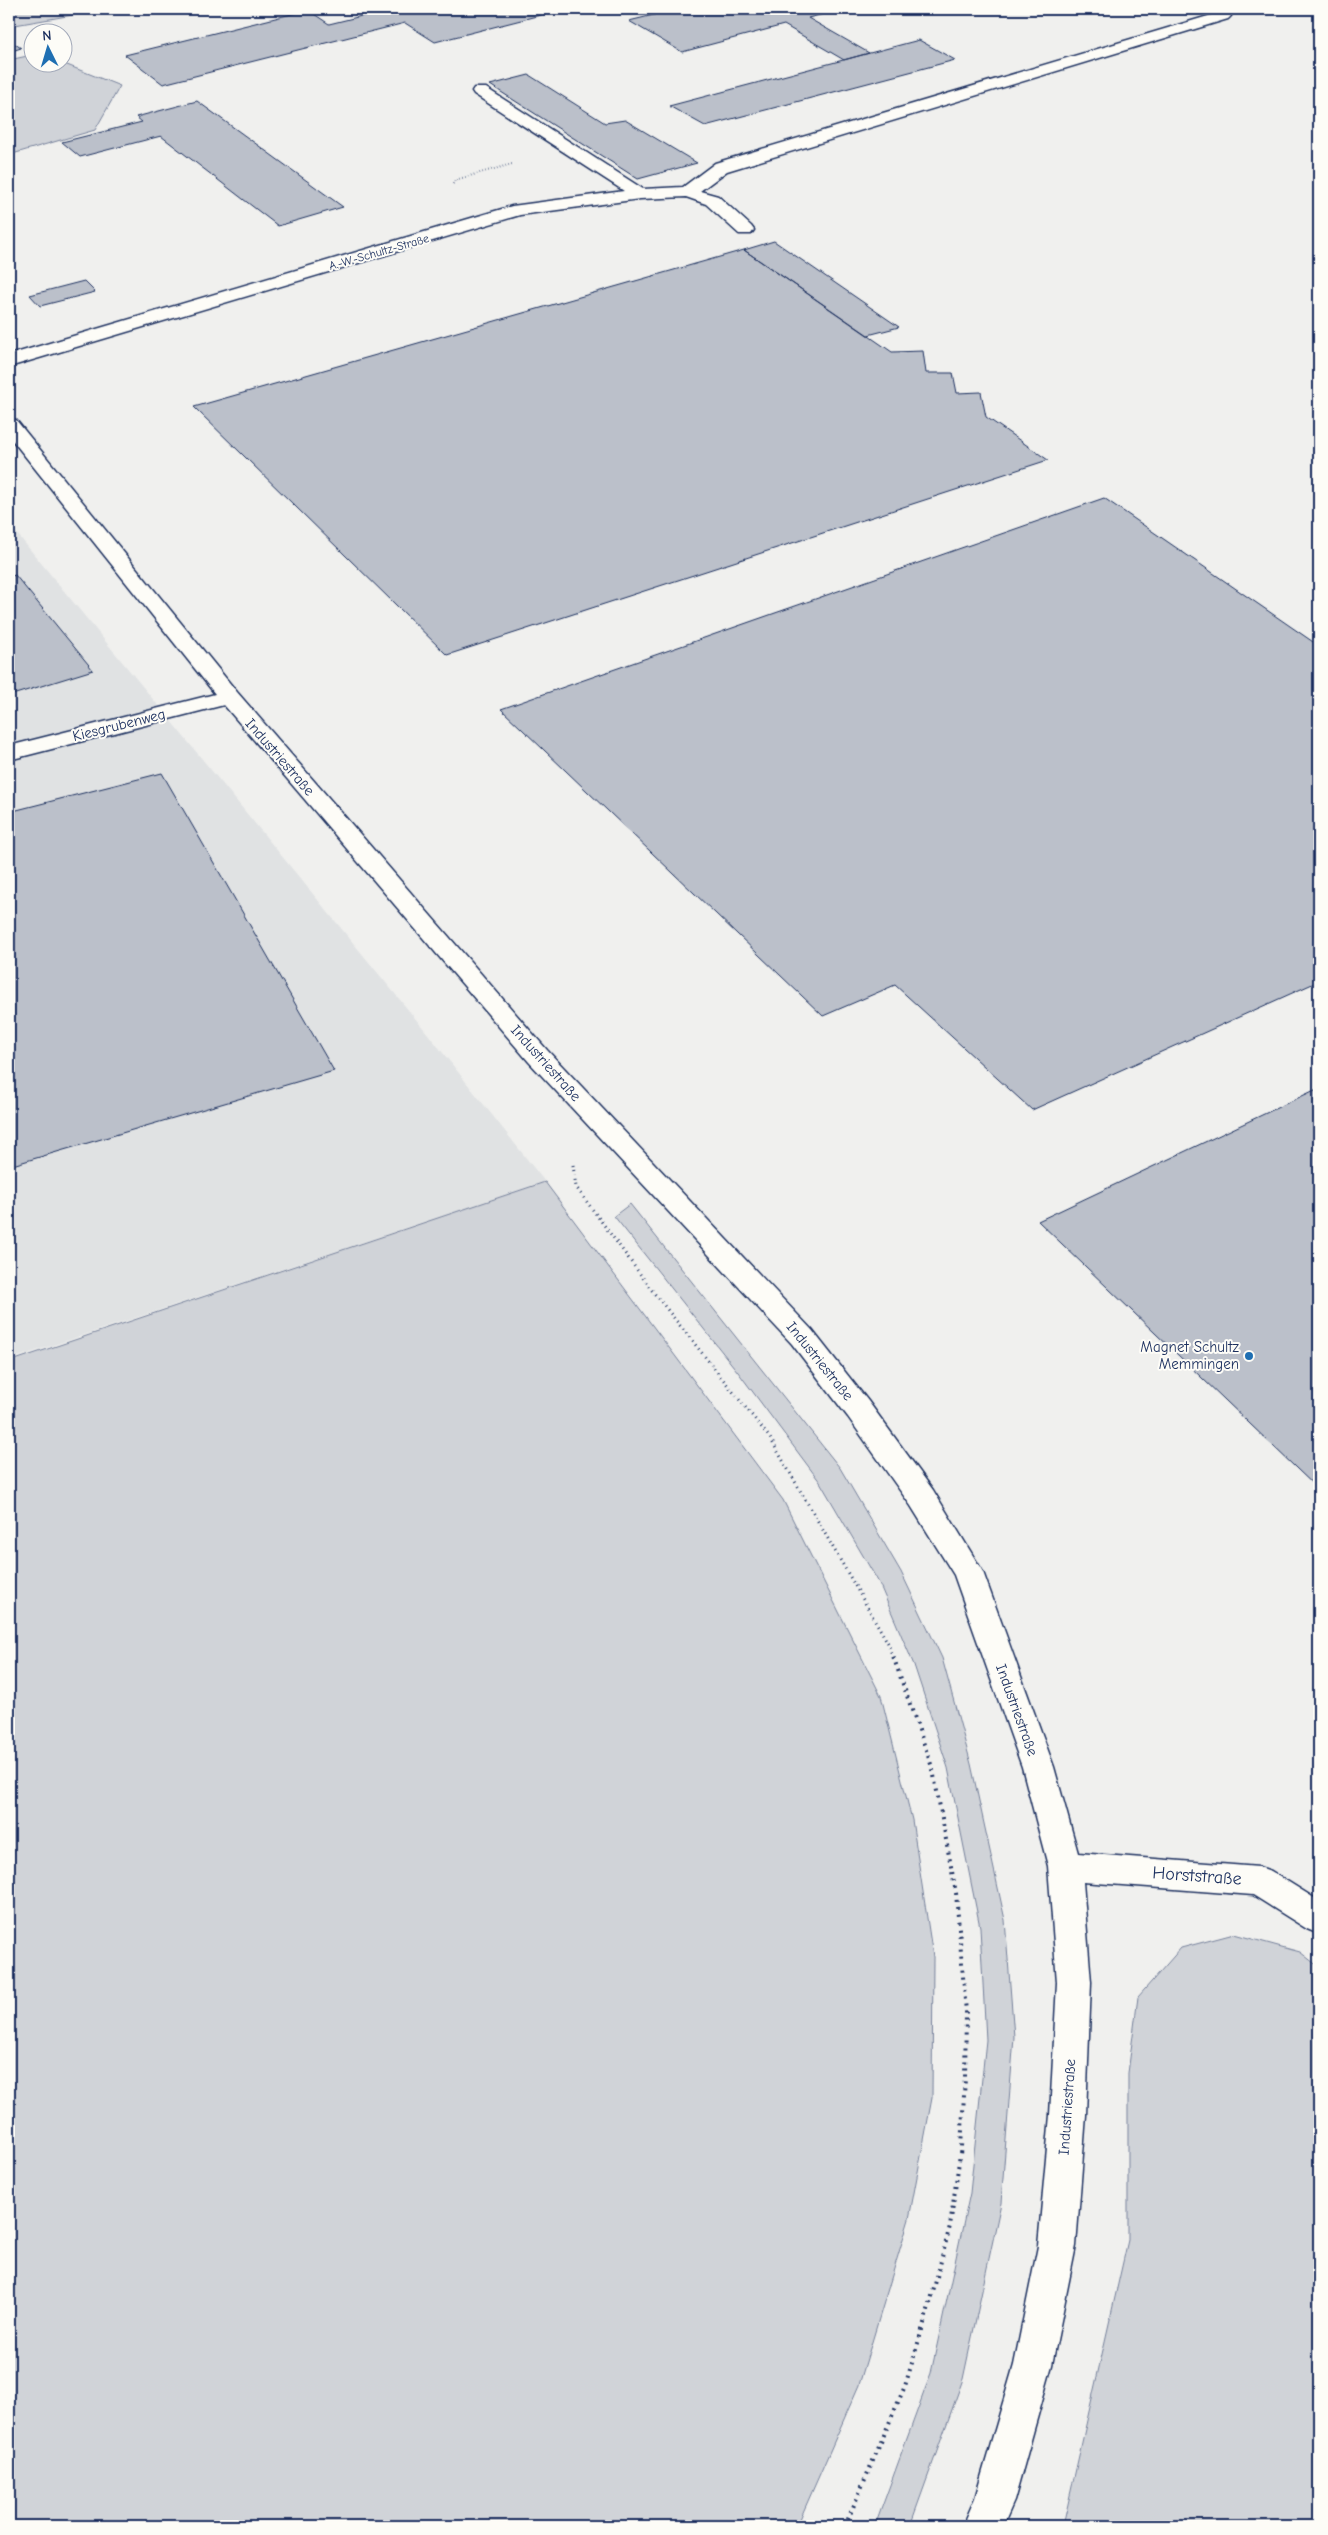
<svg xmlns="http://www.w3.org/2000/svg" width="1328" height="2535" font-family="'Comic Neue',sans-serif">
  <style>
    .built { fill: #e0e2e3 }
    .green { fill: #d0d3d8; stroke: #76819b }
    .building { fill: #bbc0ca; stroke: #1b2f5e }
    .lines { fill: none; stroke-linecap: round; stroke-linejoin: round }
    .minor-casing { stroke: #1b2f5e; stroke-width: 3 }
    .path-far2 { stroke: #1b2f5e; stroke-width: 2; stroke-dasharray: 0.5 2.5; stroke-linecap: butt }
    .path-far1 { stroke: #1b2f5e; stroke-width: 3; stroke-dasharray: 1 4; stroke-linecap: butt }
    .path { stroke: #1b2f5e; stroke-width: 4; stroke-dasharray: 2 5; stroke-linecap: butt }
    .minor { fill: #fdfcf7; fill-rule: evenodd }
    .poi-dot { fill: #1f6fb2; stroke: #fdfcf7; stroke-width: 2 }
    .labels { text-anchor: middle; dominant-baseline: central; stroke-width: 4; stroke-linejoin: round; paint-order: stroke }
    .far-street-label { font-size: 12px; fill: #1b2f5e; stroke: #fdfcf7 }
    .street-label { font-size: 15px; fill: #1b2f5e; stroke: #fdfcf7 }
    .poi-label { font-size: 15px; fill: #1b2f5e; stroke: #fdfcf7; text-anchor: end }
    .near-street-label { font-size: 18px; fill: #1b2f5e; stroke: #fdfcf7 }
  </style>
  <rect width="100%" height="100%" fill="#f0f0ee"/>
  <filter id="ink" filterUnits="userSpaceOnUse"><feTurbulence type="fractalNoise" baseFrequency=".02" numOctaves="2"/><feDisplacementMap in="SourceGraphic" scale="10" xChannelSelector="R" yChannelSelector="G"/><feConvolveMatrix kernelMatrix="1 2 1 2 8 2 1 2 1" color-interpolation-filters="sRGB"/></filter>
  <g filter="url(#ink)">
    <path class="built" d="M9 524 428 1034 545 1182 9 1360Z"/>
    <path class="green" d="M9 9H108L9 26Z
      M32 55V62L62 63 120 86 95 130 9 155V60Z
      M545 1182 783 1500 881 1696 912 1820 933 1957 932 2098 909 2219 859 2385 797 2526H9V1362Z
      M630 1204 840 1468 901 1572 942 1658 971 1764 1005 1920 1014 2037 1001 2203 963 2379 910 2526H875L931 2373 970 2193 986 2040 980 1927 948 1768 914 1665 879 1583 820 1482 738 1372 614 1216Z
      M1234 1934 1300 1952 1319 1967V2526H1063L1128 2240V2073L1138 1997 1181 1948Z"/>
    <path class="building" d="M390 9H564L435 42 405 23 163 84 125 55 308 10 329 24Z
      M678 9H844L808 18 869 53 844 60 784 25 682 52 629 21Z
      M9 40 21 48 9 52Z
      M919 40 955 60 705 126 669 106Z
      M529 75 605 123 625 120 697 163 638 179 490 85Z
      M197 101 343 207 278 226 161 136 80 157 62 142 142 122 136 117Z
      M774 241 899 327 868 335 744 250Z
      M744 250 892 352 923 351 926 373H953L957 393 981 392 986 417 1048 460 447 655 194 407Z
      M84 281 95 292 40 306 30 295Z
      M1104 498 1319 646V981L1032 1110 895 985 823 1016 501 709Z
      M15 575 93 670 9 696V577Z
      M162 773 334 1071 9 1166V812Z
      M1319 1088V1490L1038 1221Z"/>
    <g class="lines">
      <g class="minor-casing">
        <path id="minor" d="M1215 9H1229L1231 16 1228 19 727 171 700 191 718 196 751 226 754 230 751 234H739L706 204 686 197 640 199 520 215 9 367V355L512 206 624 191 474 94 472 91 474 88H486L643 189 683 187 715 163 1215 14Z
          M9 418 16 420 237 692 547 1050 812 1330 868 1401 933 1490 983 1572 1054 1767 1078 1853 1259 1867 1271 1871 1319 1901V1934L1307 1929 1253 1895 1083 1882 1091 1982 1086 2115 1076 2246 1052 2365 1014 2501 1003 2526H963L975 2498 1014 2365 1038 2246 1050 2115 1057 1982 1048 1866 1022 1767 954 1575 911 1506 848 1417 792 1344 529 1062 224 705 9 760V746L215 694 9 436Z"/>
      </g>
      <path class="path-far2" d="M9 9H11
        M453 184 455 180 512 164"/>
      <path class="path-far1" d="M573 1165 576 1187 654 1293 770 1438 888 1643 892 1655"/>
      <path class="path" d="M845 2526 905 2386 931 2300 950 2226 961 2147 965 2078 966 2012 956 1893 933 1770 892 1653"/>
      <use href="#minor" class="minor"/>
    </g>
  </g>
  <circle class="poi-dot" cx="1249" cy="1356" r="5"/>
  <g class="labels">
    <g class="far-street-label">
      <text transform="translate(379 252) rotate(-16)">A.-W.-Schultz-Straße</text>
    </g>
    <g class="street-label">
      <text transform="translate(119 725) rotate(-14)">Kiesgrubenweg</text>
      <text transform="translate(280 757) rotate(49)">Industriestraße</text>
      <text transform="translate(546 1063) rotate(48)">Industriestraße</text>
      <text transform="translate(820 1361) rotate(51)">Industriestraße</text>
      <text transform="translate(1017 1710) rotate(70)">Industriestraße</text>
      <text transform="translate(1067 2107) rotate(-86)">Industriestraße</text>
    </g>
    <g class="poi-label">
      <text x="1239" y="1347">Magnet Schultz<tspan x="1239" dy="17">Memmingen</tspan></text>
    </g>
    <g class="near-street-label">
      <text transform="translate(1197 1876) rotate(4)">Horststraße</text>
    </g>
  </g>
  <rect width="1328" height="2535" fill="none" stroke="#fdfcf7" stroke-width="30"/>
  <rect x="15" y="15" width="1298" height="2505" fill="none" stroke="#1b2f5e" stroke-width="2" filter="url(#ink)"/>
  <g transform="translate(48 48) rotate(355)"><circle r="24" fill="#fdfcf7" stroke="#a3aaba"/>
  <path d="M0-4L9 19L0 12L-9 19Z" fill="#1f6fb2"/>
  <text y="-8" font-size="14" font-weight="bold" text-anchor="middle" fill="#1b2f5e">N</text>
  </g>
</svg>
